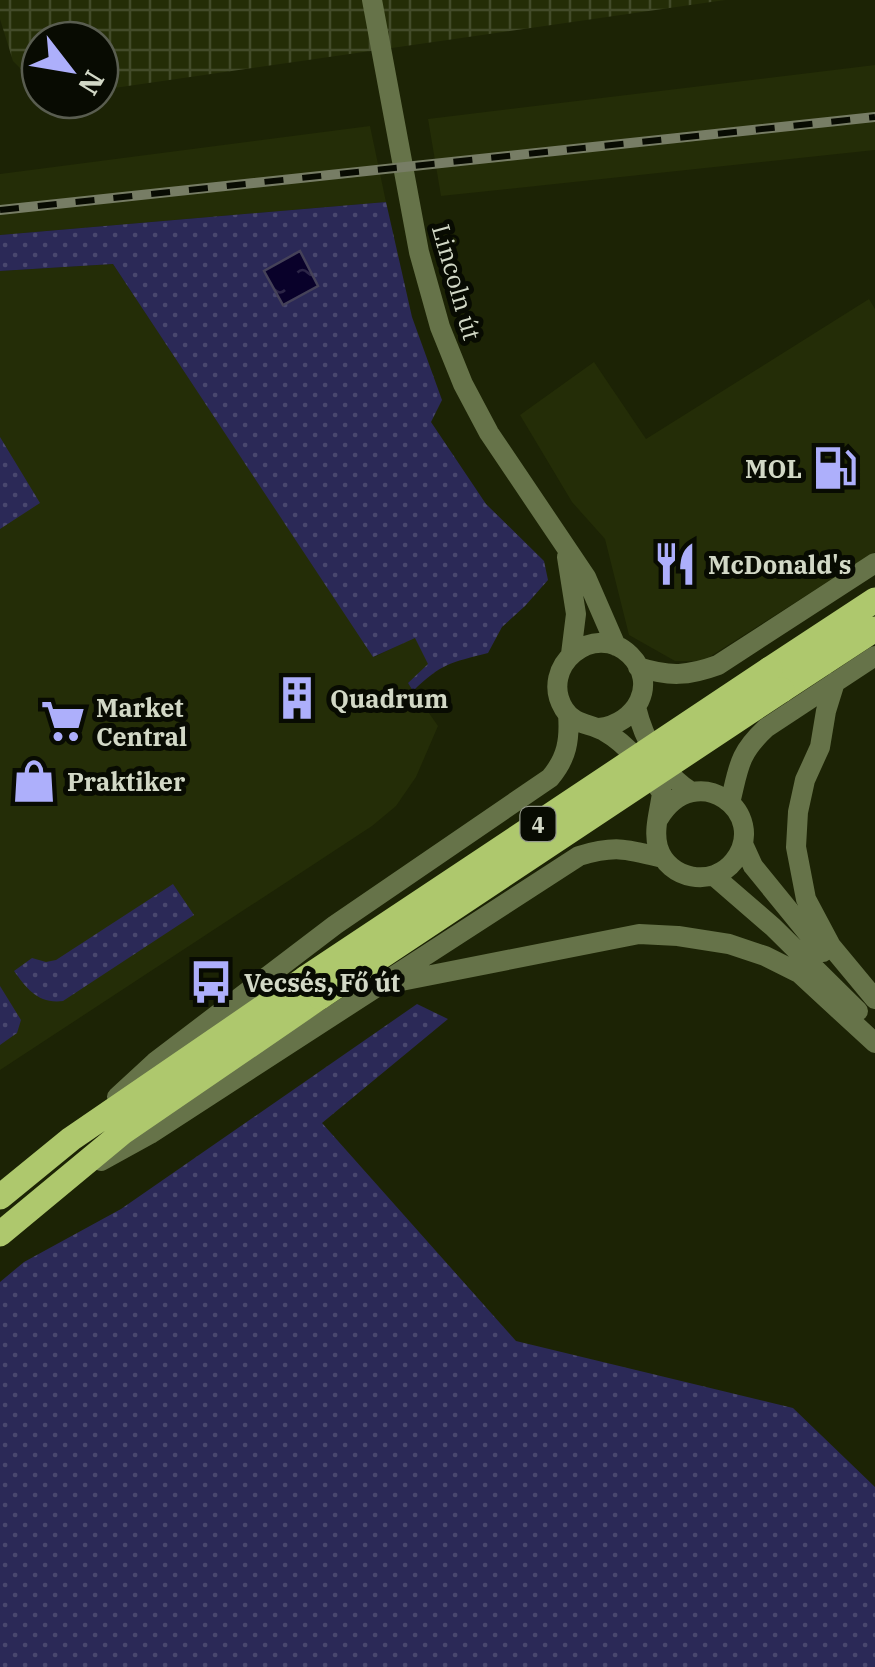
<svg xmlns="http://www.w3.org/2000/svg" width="875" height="1667" font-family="'IBM Plex Serif',serif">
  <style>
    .built { fill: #242d07 }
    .industrial { fill: url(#industrial-grid) }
    .grass { fill: url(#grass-dots) }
    .water { fill: url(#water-ripples); stroke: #454259; stroke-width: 2.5 }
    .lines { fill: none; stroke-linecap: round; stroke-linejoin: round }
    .street { stroke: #667349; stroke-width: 20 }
    .primary { stroke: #aec86d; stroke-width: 25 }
    .rail-casing { stroke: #777d65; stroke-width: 10 }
    .rail { stroke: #080b02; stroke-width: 6; stroke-dasharray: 19; stroke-linecap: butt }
    .primary-bridge { stroke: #aec86d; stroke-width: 25 }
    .labels { text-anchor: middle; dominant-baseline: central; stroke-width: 10; stroke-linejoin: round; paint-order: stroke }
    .shield { fill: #080b02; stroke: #959a8b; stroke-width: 2.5 }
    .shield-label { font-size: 22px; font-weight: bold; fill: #d2d8c6 }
    .street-label { font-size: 25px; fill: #d2d8c6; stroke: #080b02 }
    .poi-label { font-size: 25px; font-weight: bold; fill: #d2d8c6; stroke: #080b02; text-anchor: start }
  </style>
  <defs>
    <pattern id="industrial-grid" width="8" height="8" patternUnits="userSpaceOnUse" patternTransform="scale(2.5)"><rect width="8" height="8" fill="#242d07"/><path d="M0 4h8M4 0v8" fill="none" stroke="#434b2a"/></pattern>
    <pattern id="grass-dots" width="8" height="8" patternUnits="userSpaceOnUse" patternTransform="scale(2.5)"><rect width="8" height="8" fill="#2b2957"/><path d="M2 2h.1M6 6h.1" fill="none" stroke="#49476e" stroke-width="1.8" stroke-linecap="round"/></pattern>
    <pattern id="water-ripples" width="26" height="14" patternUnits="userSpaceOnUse" patternTransform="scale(2.5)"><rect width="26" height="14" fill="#09012a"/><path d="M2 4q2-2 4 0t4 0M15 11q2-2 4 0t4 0" fill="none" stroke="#2c2547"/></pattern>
  </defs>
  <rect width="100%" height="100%" fill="#1c2305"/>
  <path class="built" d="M875 65V150L441 196 428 119Z
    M370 126 386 202 0 235V174Z
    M113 264 374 657 415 637 429 664 408 683 438 726 416 777 396 806 372 826 0 1070V271Z
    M869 299 875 309V552L703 661H675L629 635 605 539 572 502 520 415 594 362 646 439Z"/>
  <path class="industrial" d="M0 0H725L100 90V40H40V88L13 61 0 19Z"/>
  <path class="grass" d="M386 202 412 317 442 400 431 422 486 504 544 561 548 580 525 606 502 627 488 653C450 663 442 663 413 691L408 683 428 664 415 638 373 657 113 264 0 271V235Z
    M0 437 40 503 0 529Z
    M173 884 194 915 63 1001C38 1004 27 989 14 971L32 958 46 962 56 960Z
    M0 986 21 1020 17 1033 0 1045Z
    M417 1004 448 1019 322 1123 516 1341 793 1408 875 1487V1667H0V1282L24 1262 121 1209Z"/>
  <path class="water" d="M300 251 318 286 283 305 264 271Z"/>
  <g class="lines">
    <path class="street" d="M372 0 419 252 440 327 463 384 489 433 586 577 616 646
      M567 557 576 614 571 654
      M638 667C670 677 688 676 718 665L875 563
      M835 682 826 711 820 747 805 780 798 812 796 847 806 899 831 946 875 999
      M636 707C644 740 662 773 690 791
      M599 728C636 724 659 684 630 655 594 620 538 667 564 709 574 725 589 723 604 731 630 746 645 768 662 793 660 810 653 830 658 847 668 880 713 888 734 861 771 813 696 757 659 818
      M730 803C739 767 738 754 766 728L875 656
      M743 844 753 866 823 952
      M714 876 773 927 858 1011
      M391 983 639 934 678 936 729 944 765 956 799 973 875 1043
      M117 1097 155 1062 335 925 550 778C567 758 570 740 568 714
      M101 1161 150 1134 579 856C615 845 627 849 663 858"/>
    <path class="primary" d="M770 669 875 600
      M782 690 875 629
      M0 1197 71 1139 306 978
      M0 1234 123 1132 320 997"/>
    <g class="rail-casing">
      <path id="rail" d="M0 210 875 117"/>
    </g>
    <use href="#rail" class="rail"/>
    <path class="primary-bridge" d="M306 978 770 669
      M320 997 782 690"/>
  </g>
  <defs>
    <g id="fuel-bare" transform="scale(3.45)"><path d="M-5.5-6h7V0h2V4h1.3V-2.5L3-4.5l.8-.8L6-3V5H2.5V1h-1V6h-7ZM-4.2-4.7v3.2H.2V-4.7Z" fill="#adaffb" stroke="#080b02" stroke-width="2.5" paint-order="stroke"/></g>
    <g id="restaurant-bare" transform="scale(3.45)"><path d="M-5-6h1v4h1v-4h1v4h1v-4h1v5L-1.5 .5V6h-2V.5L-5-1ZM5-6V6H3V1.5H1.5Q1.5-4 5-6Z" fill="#adaffb" stroke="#080b02" stroke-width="2.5" paint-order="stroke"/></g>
    <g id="building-bare" transform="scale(3.45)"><path d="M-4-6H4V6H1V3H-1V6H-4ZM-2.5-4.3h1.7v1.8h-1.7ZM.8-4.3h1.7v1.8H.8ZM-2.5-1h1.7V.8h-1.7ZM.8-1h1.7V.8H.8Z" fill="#adaffb" stroke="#080b02" stroke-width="2.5" paint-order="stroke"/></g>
    <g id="supermarket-bare" transform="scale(3.45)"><path d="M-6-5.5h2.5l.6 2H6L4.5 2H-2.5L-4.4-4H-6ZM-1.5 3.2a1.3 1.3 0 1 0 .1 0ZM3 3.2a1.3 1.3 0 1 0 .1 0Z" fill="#adaffb" stroke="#080b02" stroke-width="2.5" paint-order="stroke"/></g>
    <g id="shop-bare" transform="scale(3.45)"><path d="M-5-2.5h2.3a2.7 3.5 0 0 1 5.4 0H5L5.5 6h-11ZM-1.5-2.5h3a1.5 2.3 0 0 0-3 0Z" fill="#adaffb" stroke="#080b02" stroke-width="2.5" paint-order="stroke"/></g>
    <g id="bus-bare" transform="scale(3.45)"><path d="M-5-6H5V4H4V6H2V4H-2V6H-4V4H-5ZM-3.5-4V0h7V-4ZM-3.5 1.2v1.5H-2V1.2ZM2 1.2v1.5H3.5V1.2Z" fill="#adaffb" stroke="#080b02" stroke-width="2.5" paint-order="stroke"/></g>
  </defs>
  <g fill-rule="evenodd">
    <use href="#fuel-bare" x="835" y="468"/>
    <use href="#restaurant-bare" x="675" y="564"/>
    <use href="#building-bare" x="297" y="698"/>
    <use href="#supermarket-bare" x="63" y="721"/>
    <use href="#shop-bare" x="34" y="781"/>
    <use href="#bus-bare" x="211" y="982"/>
  </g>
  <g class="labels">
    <rect class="shield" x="520.5" y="807" width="35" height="34" rx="8"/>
    <g class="shield-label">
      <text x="538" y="824">4</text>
    </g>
    <g class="street-label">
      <text transform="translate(457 282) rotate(74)">Lincoln út</text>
    </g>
    <g class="poi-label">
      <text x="802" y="468" text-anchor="end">MOL</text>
      <text x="708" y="564">McDonald's</text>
      <text x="330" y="698">Quadrum</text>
      <text x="96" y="707">Market<tspan x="96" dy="29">Central</tspan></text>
      <text x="67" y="781">Praktiker</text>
      <text x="244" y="982">Vecsés, Fő út</text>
    </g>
  </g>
  <g transform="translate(70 70) rotate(121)"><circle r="48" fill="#080b02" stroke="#595d50" stroke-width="2.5"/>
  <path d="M0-8L18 38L0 25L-18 38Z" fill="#adaffb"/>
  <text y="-15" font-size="28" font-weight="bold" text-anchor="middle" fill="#d2d8c6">N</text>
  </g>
</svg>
